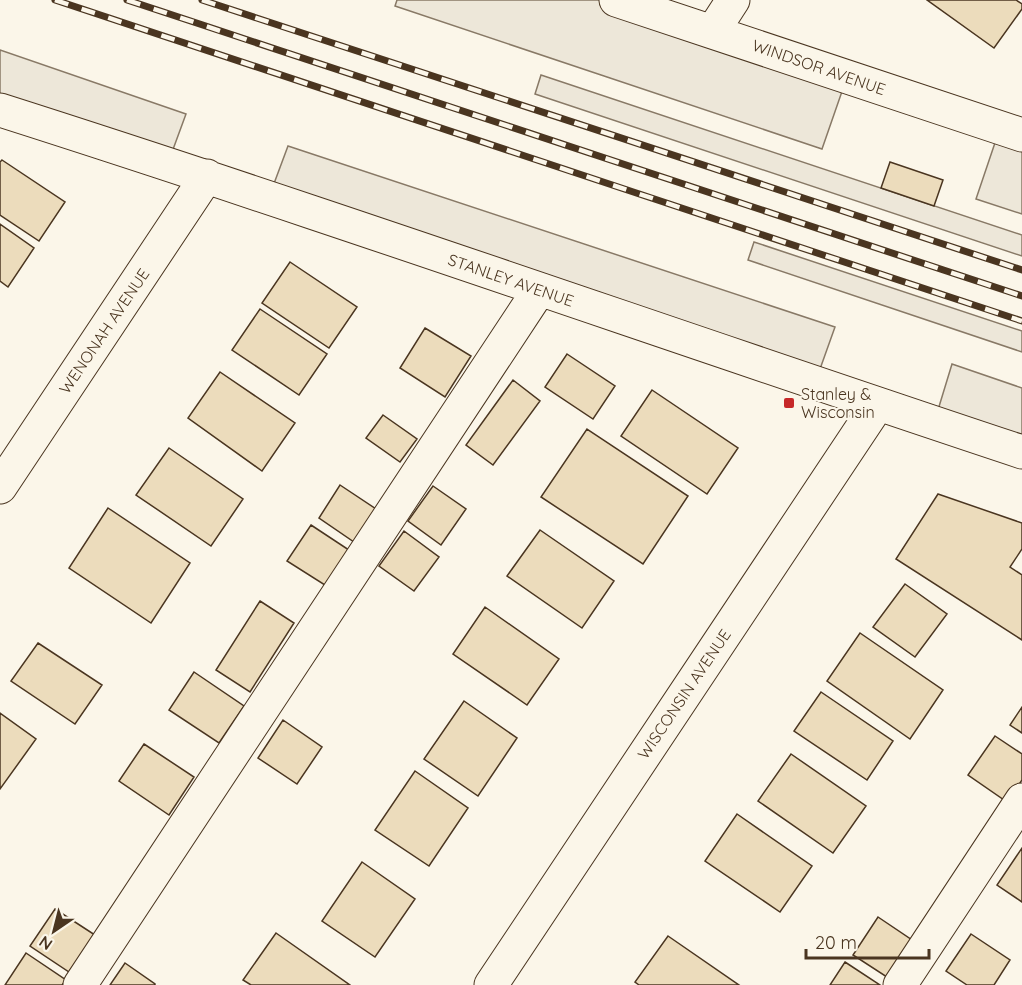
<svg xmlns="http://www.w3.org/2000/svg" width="1022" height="985" font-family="Quicksand,sans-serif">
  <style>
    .parking { fill: #ede7d9; stroke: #887966; stroke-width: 1.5 }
    .building { fill: #ecdcbc; stroke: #4a3520; stroke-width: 1.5 }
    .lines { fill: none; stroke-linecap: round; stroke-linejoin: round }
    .minor-casing { stroke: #4a3520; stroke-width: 35 }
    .minor { stroke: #fbf6e9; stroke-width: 33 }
    .rail-casing { stroke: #4a3520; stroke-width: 7 }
    .rail { stroke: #fbf6e9; stroke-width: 4.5; stroke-dasharray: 14; stroke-linecap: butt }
    .poi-dot { fill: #c62828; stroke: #fbf6e9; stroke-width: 2 }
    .labels { text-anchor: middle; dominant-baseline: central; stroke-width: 4.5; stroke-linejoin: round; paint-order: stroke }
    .street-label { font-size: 16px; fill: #4a3520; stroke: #fbf6e9 }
    .poi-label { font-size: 16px; fill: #4a3520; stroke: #fbf6e9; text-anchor: start }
  </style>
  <rect width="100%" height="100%" fill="#fbf6e9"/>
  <path class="parking" d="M397 0H614L847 77 822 149 395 6Z
    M0 50 186 114 168 163 0 110Z
    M541 75 1022 235V256L535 94Z
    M1000 128 1022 135V214L976 199Z
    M288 146 835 327 815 383 269 197Z
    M754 242 1022 331V352L748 260Z
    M952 364 1022 388V452L934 423Z"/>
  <path class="building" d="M927 0H1016L1022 4V9L994 48Z
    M2 160 65 202 39 241 0 215V162Z
    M890 162 943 180 934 206 881 188Z
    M0 224 34 248 8 287 0 281Z
    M290 262 357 307 329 348 262 303Z
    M260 309 327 354 299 395 232 350Z
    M425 328 471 356 445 397 400 368Z
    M567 354 615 386 593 419 545 387Z
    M220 372 295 423 262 471 188 418Z
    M513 380 540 401 493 465 466 445Z
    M652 390 738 448 707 494 621 436Z
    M383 415 417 439 400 462 366 438Z
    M587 429 688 496 643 564 541 497Z
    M169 448 243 499 211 546 136 495Z
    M340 485 376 509 354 542 319 518Z
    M433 486 466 509 441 545 408 521Z
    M938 494 1022 523V549L1010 567 1022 575V640L896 559Z
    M108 508 190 563 151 623 69 568Z
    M311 525 352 552 328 587 287 561Z
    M540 530 614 581 582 628 507 576Z
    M404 531 439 557 414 591 379 566Z
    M905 584 947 614 915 657 873 627Z
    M260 601 294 623 250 692 216 670Z
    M485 607 559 659 527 705 453 654Z
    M860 633 943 690 910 739 827 681Z
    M38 643 102 685 75 724 11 681Z
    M194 672 244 706 219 743 169 710Z
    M821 692 893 741 867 780 794 731Z
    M464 701 517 738 478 796 424 759Z
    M1022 707V733L1010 725Z
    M0 713 36 739 0 789Z
    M283 720 322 747 297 784 258 758Z
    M995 736 1022 754V780L1007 802 968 775Z
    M144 744 194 777 169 815 119 781Z
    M791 754 866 806 833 853 758 801Z
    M415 771 468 808 429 866 375 830Z
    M737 814 812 866 780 912 705 861Z
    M1022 848V902L997 885Z
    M362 862 415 899 375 957 322 921Z
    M55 909 95 935 69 972 30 946Z
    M878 917 918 944 893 981 853 955Z
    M276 933 350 985H251L243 980Z
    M971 934 1010 960 994 985H967L946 971Z
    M668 936 739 985H639L635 982Z
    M26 953 66 980 62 985H5Z
    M845 962 880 985H830Z
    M125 963 155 984V985H110Z"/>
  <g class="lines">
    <g class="minor-casing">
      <path id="minor" d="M616 0 1022 135
        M713 31 733 0
        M0 110C342 219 681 339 1022 452
        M0 487 207 176
        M80 985 539 290
        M491 985 878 404
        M900 985 1022 800"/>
    </g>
    <use href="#minor" class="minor"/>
    <g class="rail-casing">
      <path id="rail" d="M55 0 1022 321
        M127 0 1022 296
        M202 0 1022 270"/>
    </g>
    <use href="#rail" class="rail"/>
  </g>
  <rect class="poi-dot" x="783" y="397" width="12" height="12" rx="3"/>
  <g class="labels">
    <g class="street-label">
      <text transform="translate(819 67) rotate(19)">WINDSOR AVENUE</text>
      <text transform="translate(511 280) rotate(19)">STANLEY AVENUE</text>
      <text transform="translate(104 331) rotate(-56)">WENONAH AVENUE</text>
      <text transform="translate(684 694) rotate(-56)">WISCONSIN AVENUE</text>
    </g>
    <g class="poi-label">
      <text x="801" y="394">Stanley &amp;<tspan x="801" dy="18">Wisconsin</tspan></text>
    </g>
  </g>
  <g transform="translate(54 931) rotate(215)" stroke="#fbf6e9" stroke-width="4.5" paint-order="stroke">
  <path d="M0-4.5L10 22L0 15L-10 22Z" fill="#4a3520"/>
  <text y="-9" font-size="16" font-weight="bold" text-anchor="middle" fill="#4a3520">N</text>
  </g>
  <path d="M806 949v9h123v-9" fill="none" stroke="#4a3520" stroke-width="3"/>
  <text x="815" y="949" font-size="18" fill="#4a3520" stroke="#fbf6e9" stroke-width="4.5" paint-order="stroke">20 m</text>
</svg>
